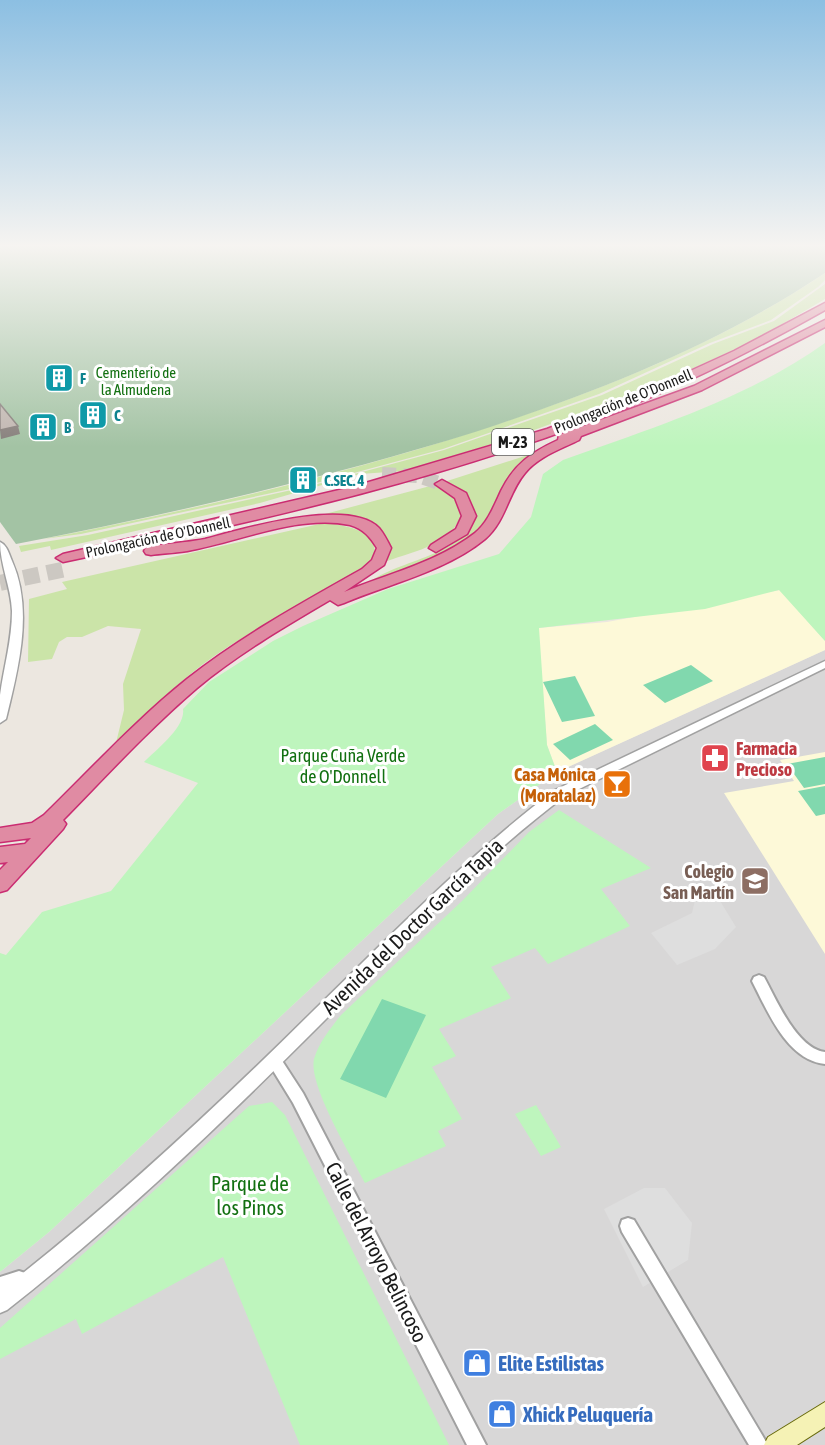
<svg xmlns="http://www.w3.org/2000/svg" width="825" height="1445" font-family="'Asap Condensed',sans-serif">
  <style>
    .residential { fill: #d8d7d7 }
    .education { fill: #fdf9d8 }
    .grass { fill: #cbe4a8 }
    .cemetery { fill: #a3c3a4 }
    .park { fill: #bef5bd }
    .pitch { fill: #81d8ae }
    .parking { fill: #dedede }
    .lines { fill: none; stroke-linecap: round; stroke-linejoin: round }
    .motorway-tunnel-far1 { stroke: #ccc8c2; stroke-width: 14; stroke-dasharray: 14 7; stroke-linecap: butt }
    .motorway-tunnel { stroke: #ccc8c2; stroke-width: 16; stroke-dasharray: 16 8; stroke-linecap: butt }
    .minor-casing { stroke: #a1a1a1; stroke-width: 4 }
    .tertiary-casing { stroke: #a1a1a1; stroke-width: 3 }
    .secondary-casing { stroke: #67690a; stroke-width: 2 }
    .motorway-casing { stroke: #ca2c71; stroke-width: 3 }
    .minor { fill: #fff; fill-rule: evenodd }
    .tertiary { fill: #fff; fill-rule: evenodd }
    .secondary { fill: #f5f2b5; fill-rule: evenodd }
    .motorway { fill: #e08ba3; fill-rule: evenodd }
    .shaded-wall { fill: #867f7b }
    .building { fill: #c0b6b0; stroke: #867f7b; stroke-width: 1.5 }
    .labels { text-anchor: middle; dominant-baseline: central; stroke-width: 6; stroke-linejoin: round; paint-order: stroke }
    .far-park-label { font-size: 15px; fill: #127011; stroke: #fff }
    .far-culture-label { font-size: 15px; font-weight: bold; fill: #0d838f; stroke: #fff; text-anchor: start }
    .far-street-label { font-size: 15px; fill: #1a1a1a; stroke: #fff }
    .shield { fill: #fff; stroke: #5f5f5f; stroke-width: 1.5 }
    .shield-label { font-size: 16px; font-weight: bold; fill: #1a1a1a }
    .health-label { font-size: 18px; font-weight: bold; fill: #be3a42; stroke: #fff; text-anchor: start }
    .park-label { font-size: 18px; fill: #127011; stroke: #fff }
    .food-label { font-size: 18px; font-weight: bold; fill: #c56008; stroke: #fff; text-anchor: end }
    .education-label { font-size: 18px; font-weight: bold; fill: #785e54; stroke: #fff; text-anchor: end }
    .near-street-label { font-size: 21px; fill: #1a1a1a; stroke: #fff }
    .near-park-label { font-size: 21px; fill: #127011; stroke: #fff }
    .near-shop-label { font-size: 21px; font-weight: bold; fill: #366cbe; stroke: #fff; text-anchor: start }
  </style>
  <rect width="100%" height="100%" fill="#ece7e0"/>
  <path class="residential" d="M825 650V1445H0V1272L49 1232 498 814 557 772Z"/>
  <path class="education" d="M780 590 825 641V650L557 772 547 745 538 628 607 622Z
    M825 752V954L724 793 794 781 780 760Z"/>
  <path class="grass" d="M825 273V280L818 287 771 320 710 343 599 394 443 449 309 485 81 534 43 539C187 511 331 478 470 433 595 393 716 346 825 273Z
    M825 284V299L755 340 694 368 609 403 509 439 403 471 360 474 260 503 51 550 50 546 21 552 19 546 88 535 310 486 444 450 602 395 713 344 774 321Z
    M531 454C501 479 507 495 487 523 468 550 396 572 365 586 394 559 461 559 476 516 471 496 462 490 444 482Z
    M434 485 456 499 462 510C456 544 415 551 387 561 401 525 350 516 325 514Z
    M324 523C347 525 391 533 368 565 314 601 254 626 202 665 170 689 143 719 115 747L124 710 123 684 141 629 108 626 82 637H67L59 642 52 659 28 662 29 599 67 589 62 582Z"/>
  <path class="cemetery" d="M0 244H825V273C717 345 597 392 475 432 324 479 171 514 16 544L0 522Z"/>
  <path class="park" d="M825 343V641L779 590 705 609 539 628 547 745 557 772 498 814 49 1232 0 1272V953L6 955 42 912 111 891 198 783 144 762C156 750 186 727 183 709L209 682 273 641 303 626 388 589 499 554 531 517 543 474 563 460C653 428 746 399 825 343Z
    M559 810 651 868 601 889 630 926 548 964 535 948 491 967 511 998 439 1029 456 1056 432 1067 462 1119 438 1131 446 1146 365 1183C352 1157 308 1085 314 1059 319 1042 330 1029 341 1015L462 901 529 832Z
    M272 1102 285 1115 449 1445H300L223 1257 82 1334 76 1319 0 1359V1328L249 1106Z
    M536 1105 561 1147 541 1156 515 1114Z"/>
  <path class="pitch" d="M691 665 713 681 665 703 643 685Z
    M575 676 595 716 562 722 543 682Z
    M595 724 613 740 570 760 553 744Z
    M825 757V784L804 788 787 764Z
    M825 786V814L816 816 798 791Z
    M382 999 426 1015 386 1098 340 1079Z"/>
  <path class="parking" d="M714 891 736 927 715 949 677 965 651 933 692 913 695 900Z
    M644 1188H665L692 1223 688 1260 643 1287 604 1209Z"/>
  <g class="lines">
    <path class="motorway-tunnel-far1" d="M382 474 418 476 442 484"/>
    <path class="motorway-tunnel" d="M0 583 66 569"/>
    <g class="minor-casing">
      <path id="minor" d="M759 975 764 977C776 999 797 1049 825 1052V1064C787 1060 768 1012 752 981L754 977Z
        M274 1054 279 1056 303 1093 486 1445H467L293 1103 269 1064 267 1060 269 1056Z
        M628 1218 634 1220 768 1445H749L622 1232 620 1226 622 1220Z
        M19 1271 25 1273 27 1279 25 1285 0 1293V1277Z"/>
    </g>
    <g class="tertiary-casing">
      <path id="tertiary" d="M0 542C7 545 9 554 12 561 34 610 18 670 6 719L0 723C0 714 0 704 0 695 4 666 12 640 12 611 11 587 0 565 0 542Z
        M825 661V668L565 796C475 864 398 947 319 1026 219 1126 118 1223 7 1310L0 1313V1291C110 1206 212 1111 311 1013 390 936 467 856 555 790Z"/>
    </g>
    <g class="secondary-casing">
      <path id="secondary" d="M825 1402V1427L797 1445H764L768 1437Z"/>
    </g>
    <g class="motorway-casing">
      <path id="motorway" d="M825 303V310C768 342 711 372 651 397 463 477 261 520 63 562L56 558 63 554 352 487 547 429 642 393 734 351Z
        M825 320V327L702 390 581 436 579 440C561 449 539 456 525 473 508 493 506 521 485 539 446 571 389 584 344 603L338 605 330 600C284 627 238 654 197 688 149 729 107 775 63 820L66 824 63 829 7 890 0 892V870L8 862 0 863V847L25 844 31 838 0 842V828L32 823 44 815C91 769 136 720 187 679 241 636 302 603 362 569L372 560 377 548C370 537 364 529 350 525 301 514 240 541 192 550 179 553 165 553 151 555L146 554 144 551 146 548C165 543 185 543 205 539 243 529 348 497 379 528 384 534 388 542 391 548L384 565 344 592C387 574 438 562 475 533 488 522 494 506 501 491 514 464 532 452 558 440L559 435 694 386Z
        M442 480 466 493 476 516 467 534 436 552 429 548 431 545 456 529 462 516 455 498 435 484Z"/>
    </g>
    <use href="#minor" class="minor"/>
    <use href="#tertiary" class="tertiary"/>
    <use href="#secondary" class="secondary"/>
    <use href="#motorway" class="motorway"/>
  </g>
  <path class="shaded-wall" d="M18 426 20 434 1 439 0 430Z"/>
  <path class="building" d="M0 404 18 426 0 430Z"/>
  <linearGradient id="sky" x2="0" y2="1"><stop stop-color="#8cbfe2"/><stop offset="0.55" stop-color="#f6f4f1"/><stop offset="1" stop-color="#f6f4f1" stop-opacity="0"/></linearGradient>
  <rect width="825" height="447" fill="url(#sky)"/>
  <defs>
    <g id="building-square" transform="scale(1.5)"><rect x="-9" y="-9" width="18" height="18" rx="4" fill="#0f9aa8" stroke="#fff"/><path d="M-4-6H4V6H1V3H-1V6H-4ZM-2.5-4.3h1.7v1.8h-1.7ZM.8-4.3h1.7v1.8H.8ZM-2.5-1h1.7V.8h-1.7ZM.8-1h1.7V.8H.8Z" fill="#fff"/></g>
    <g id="pharmacy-square" transform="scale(1.5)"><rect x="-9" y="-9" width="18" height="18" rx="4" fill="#e0444e" stroke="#fff"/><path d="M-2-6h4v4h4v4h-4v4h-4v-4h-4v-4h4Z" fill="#fff"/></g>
    <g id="bar-square" transform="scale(1.5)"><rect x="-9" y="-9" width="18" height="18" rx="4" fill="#e8710a" stroke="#fff"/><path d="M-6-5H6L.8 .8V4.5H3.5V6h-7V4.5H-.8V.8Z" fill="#fff"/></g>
    <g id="school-square" transform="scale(1.5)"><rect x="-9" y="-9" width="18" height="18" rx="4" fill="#8d6e63" stroke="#fff"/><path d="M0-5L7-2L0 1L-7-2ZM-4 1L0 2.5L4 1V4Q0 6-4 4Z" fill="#fff"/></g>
    <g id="shop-square" transform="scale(1.5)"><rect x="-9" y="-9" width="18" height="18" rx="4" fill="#3f7fe0" stroke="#fff"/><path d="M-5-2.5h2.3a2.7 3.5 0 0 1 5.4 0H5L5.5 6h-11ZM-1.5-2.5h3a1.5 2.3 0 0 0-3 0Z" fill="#fff"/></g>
  </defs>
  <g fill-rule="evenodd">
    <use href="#building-square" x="59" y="378"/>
    <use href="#building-square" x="93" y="415"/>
    <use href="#building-square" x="43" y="427"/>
    <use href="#building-square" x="303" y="480"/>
    <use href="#pharmacy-square" x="715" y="758"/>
    <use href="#bar-square" x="617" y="784"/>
    <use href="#school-square" x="755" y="881"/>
    <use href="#shop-square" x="477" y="1363"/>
    <use href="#shop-square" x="502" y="1414"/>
  </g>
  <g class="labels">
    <g class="far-park-label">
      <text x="136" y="372">Cementerio de<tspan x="136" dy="17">la Almudena</tspan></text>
    </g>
    <g class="far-culture-label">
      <text x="80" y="378">F</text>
      <text x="114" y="415">C</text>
      <text x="64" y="427">B</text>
      <text x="324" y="480">C.SEC. 4</text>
    </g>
    <g class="far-street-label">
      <text transform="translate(623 401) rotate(-22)">Prolongación de O'Donnell</text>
      <text transform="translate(158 537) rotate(-12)">Prolongación de O'Donnell</text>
    </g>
    <rect class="shield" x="492" y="429" width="42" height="26" rx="4.5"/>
    <g class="shield-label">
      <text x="513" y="442">M-23</text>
    </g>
    <g class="health-label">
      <text x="736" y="748">Farmacia<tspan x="736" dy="21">Precioso</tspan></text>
    </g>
    <g class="park-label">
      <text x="343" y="755">Parque Cuña Verde<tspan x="343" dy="21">de O'Donnell</tspan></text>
    </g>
    <g class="food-label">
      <text x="596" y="774">Casa Mónica<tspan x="596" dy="21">(Moratalaz)</tspan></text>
    </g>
    <g class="education-label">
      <text x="734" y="871">Colegio<tspan x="734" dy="21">San Martín</tspan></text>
    </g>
    <g class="near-street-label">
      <text transform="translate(412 926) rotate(-44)">Avenida del Doctor García Tapia</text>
      <text transform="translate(377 1252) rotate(63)">Calle del Arroyo Belincoso</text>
    </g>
    <g class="near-park-label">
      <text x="250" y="1183">Parque de<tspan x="250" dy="24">los Pinos</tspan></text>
    </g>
    <g class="near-shop-label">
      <text x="498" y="1363">Elite Estilistas</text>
      <text x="523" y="1414">Xhick Peluquería</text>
    </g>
  </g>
</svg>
